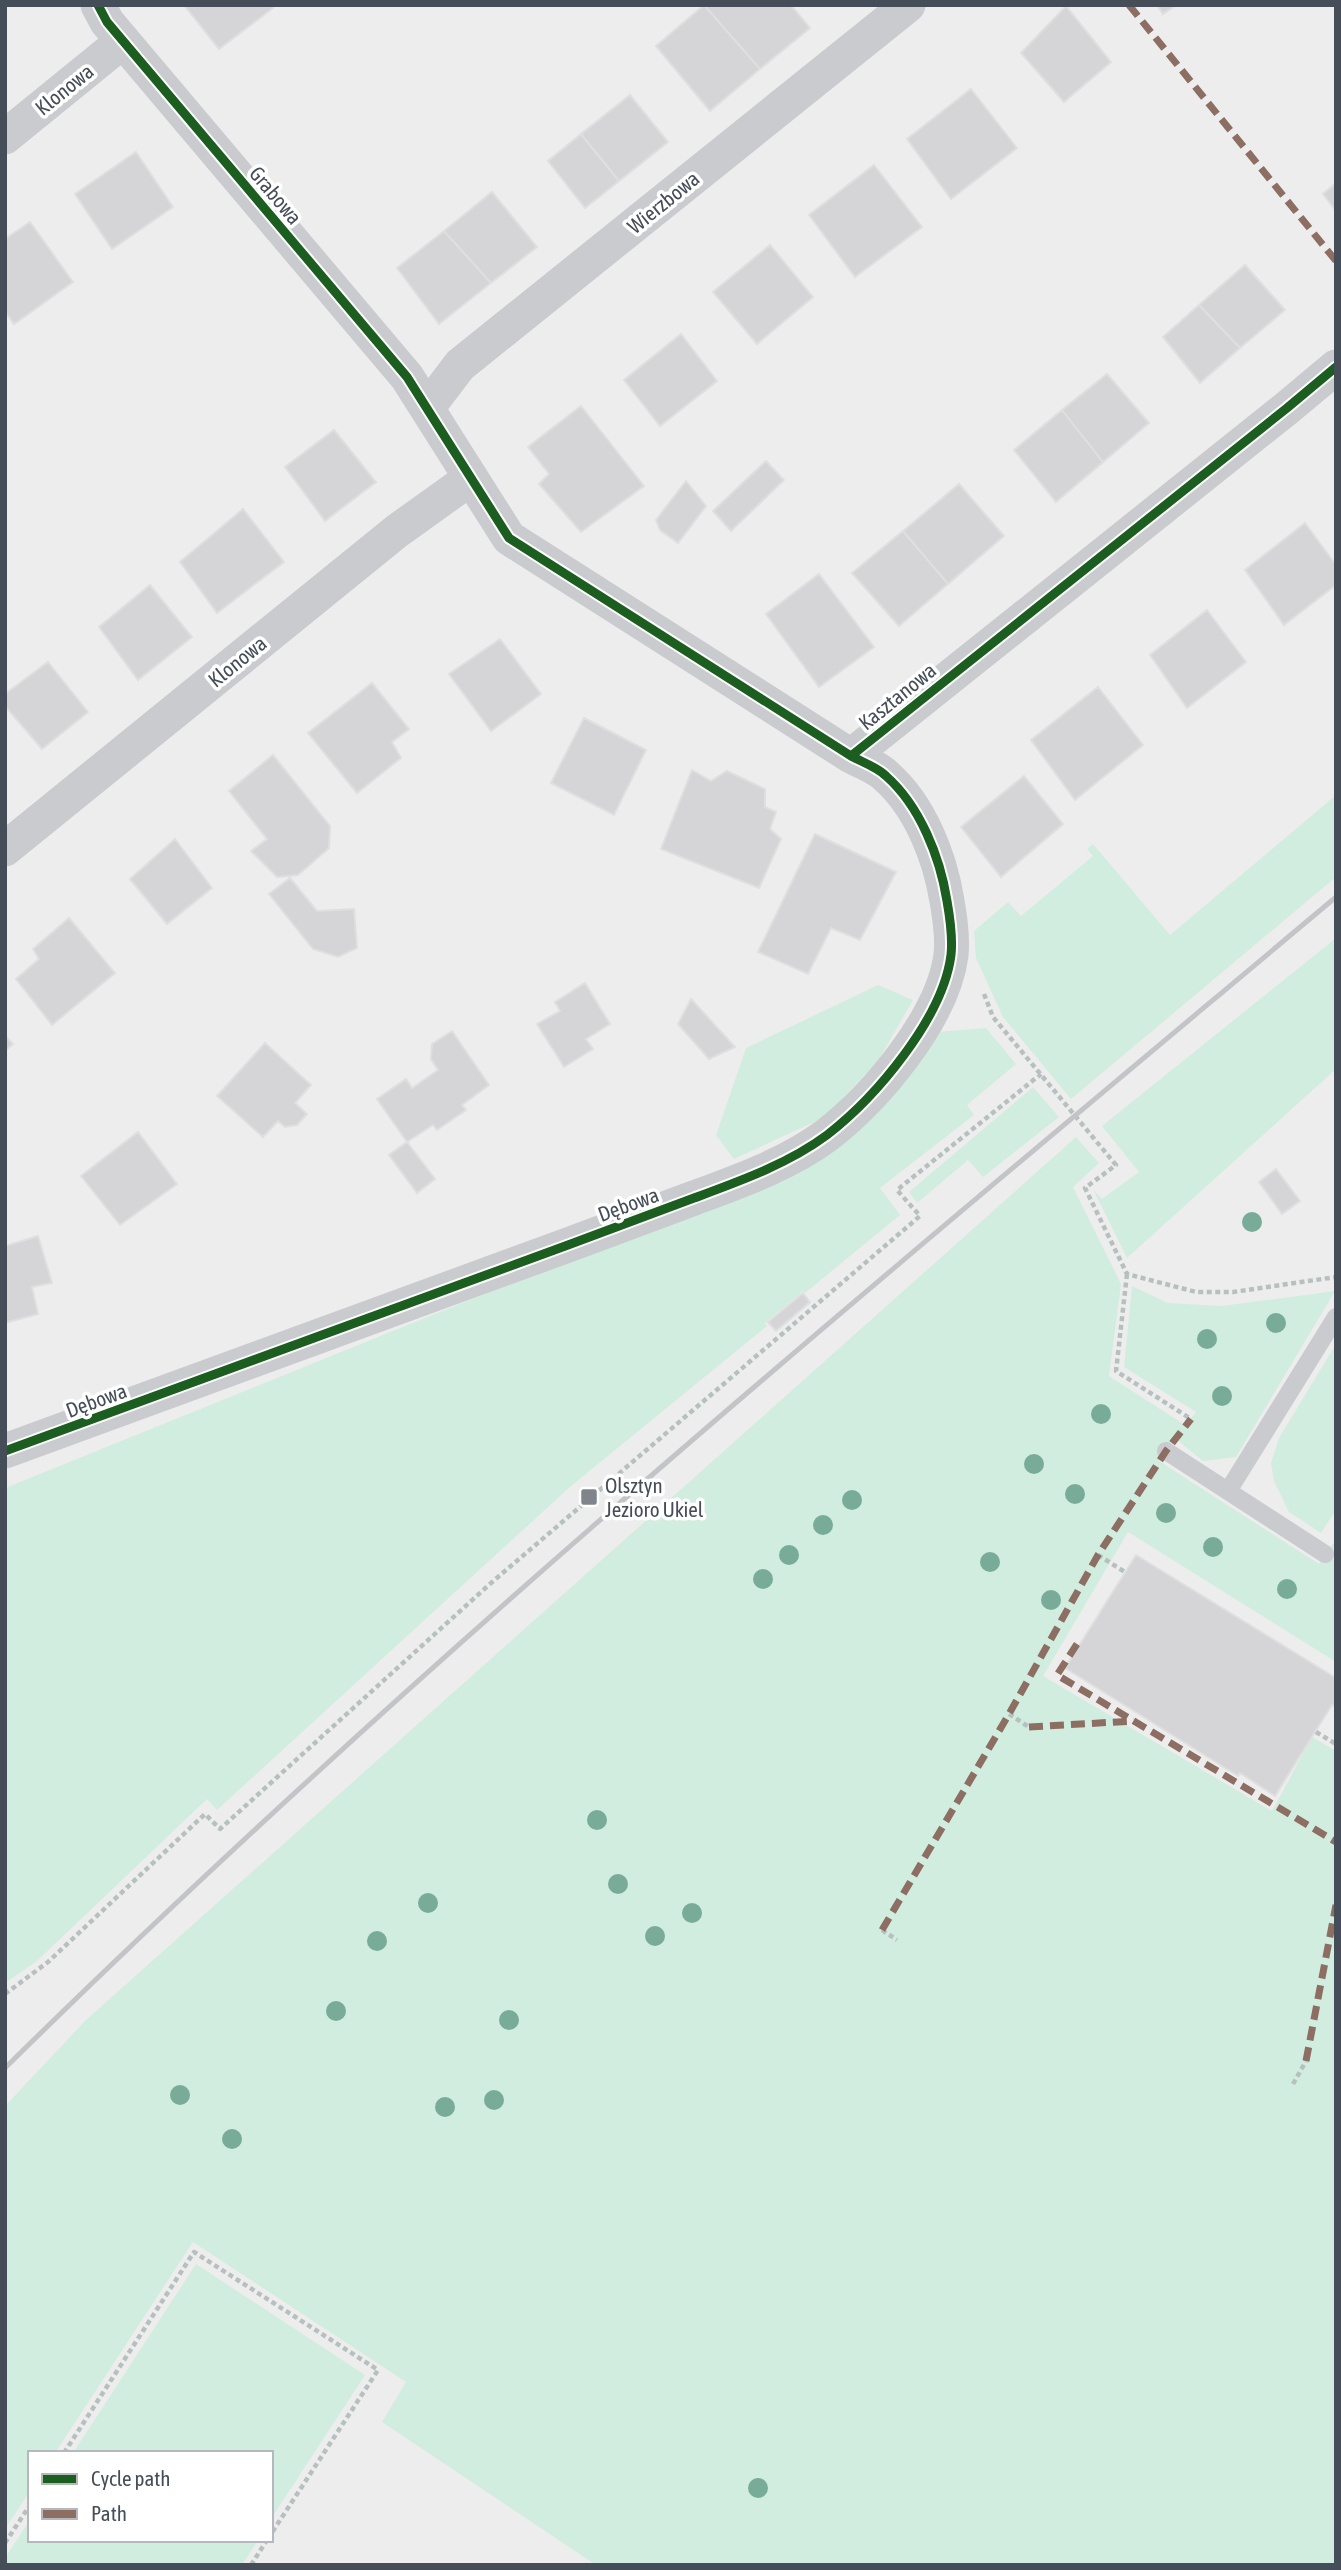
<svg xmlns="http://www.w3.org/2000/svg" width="1341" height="2570" font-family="'Asap Condensed',sans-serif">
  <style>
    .green { fill: #d1eddf }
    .building { fill: #d5d5d7; stroke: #dfdfe0; stroke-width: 2 }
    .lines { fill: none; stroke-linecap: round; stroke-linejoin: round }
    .path { stroke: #b6c1bf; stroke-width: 4.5; stroke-dasharray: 5 3.5; stroke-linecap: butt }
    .lane { stroke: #c9cbce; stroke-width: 18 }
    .street { stroke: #c9cbce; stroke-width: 35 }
    .rail { stroke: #c3c4c7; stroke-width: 5 }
    .quiet { stroke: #8d6e63; stroke-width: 7; stroke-dasharray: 14 7; stroke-linecap: butt }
    .cycleway-casing { stroke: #fff; stroke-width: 13 }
    .cycleway { stroke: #1b5e20; stroke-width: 9 }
    .tree { fill: #78ac98 }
    .poi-dot { fill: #80858c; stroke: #fff; stroke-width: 2.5 }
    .labels { text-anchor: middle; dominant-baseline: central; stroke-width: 7; stroke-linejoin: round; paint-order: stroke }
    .street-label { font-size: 21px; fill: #454d58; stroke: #fff }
    .poi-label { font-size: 21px; fill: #454d58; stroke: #fff; text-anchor: start }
  </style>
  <rect width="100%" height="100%" fill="#eeeded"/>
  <path class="green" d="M1336 795V877L1071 1099 1003 1017 976 958 974 931 1008 902 1021 916 1093 856 1087 849 1093 844 1170 935Z
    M1336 938V1069L1127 1258 1093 1189 1102 1199 1139 1172 1102 1126Z
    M878 985 913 1000 878 1061 825 1117 734 1159 716 1135 746 1048Z
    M986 1028 1016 1064 967 1105 974 1115 880 1188 900 1215 805 1293 803 1291 765 1323 767 1326 571 1486 217 1810 207 1799 37 1961 5 1983V1488L798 1167 936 1032Z
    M1033 1087 1059 1117 983 1177 968 1160 917 1203 909 1192Z
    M1076 1137 1099 1163 1073 1187 1121 1284 1109 1376 1185 1425 1196 1412 1124 1367 1132 1286 1168 1303 1222 1306 1335 1291 1236 1457 1203 1461 1176 1439 1159 1461 1319 1564 1336 1539V1662L1128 1532 1043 1676 1272 1811 1312 1737 1336 1751V2565H596L382 2422 406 2382 193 2242 55 2453H30V2491L5 2529V2106L86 2020Z
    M1336 1344V1510L1321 1533 1289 1512 1274 1481 1271 1463 1279 1438Z
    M196 2264 365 2375 271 2519V2453H73Z
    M30 2520V2540H258L242 2565H5V2558Z"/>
  <path class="building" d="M184 5H271L273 8 219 49Z
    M704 5H791L810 28 760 69Z
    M704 5 760 69 710 111 656 46Z
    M1157 5H1176L1163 14Z
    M1066 6 1111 62 1064 102 1021 53Z
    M971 89 1017 148 951 199 907 139Z
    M630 95 668 142 619 181 581 134Z
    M581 134 619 181 585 208 548 161Z
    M136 152 173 207 112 249 75 194Z
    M874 165 922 227 855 277 809 215Z
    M1336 183V211L1323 194Z
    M492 192 537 247 491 283 444 231Z
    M30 222 73 282 14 324 5 311V239Z
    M444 231 491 283 439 324 397 268Z
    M770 245 813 297 757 344 713 292Z
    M1245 265 1285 310 1240 348 1199 305Z
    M1199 305 1240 348 1200 383 1163 337Z
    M681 334 717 381 660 426 624 380Z
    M1107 374 1149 423 1103 462 1062 410Z
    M581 406 644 486 581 532 539 484 549 474 528 447Z
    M1062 410 1103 462 1056 502 1014 450Z
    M334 430 376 482 325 521 285 467Z
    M766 461 784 480 731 531 713 511Z
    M686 481 706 506 678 543 660 530 656 520Z
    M959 484 1004 536 948 584 903 531Z
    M243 509 284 562 217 613 180 562Z
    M1305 523 1336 565V585L1284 625 1245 570Z
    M903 531 948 584 899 626 852 573Z
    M819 574 874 647 819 687 766 614Z
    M150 585 192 637 138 680 99 627Z
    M1207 610 1246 662 1187 708 1150 655Z
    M500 639 541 694 491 731 449 674Z
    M48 662 88 712 42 749 5 706V694Z
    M372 683 409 729 392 742 401 758 357 793 308 733Z
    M1098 687 1143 745 1075 800 1031 740Z
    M584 718 646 750 614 815 551 783Z
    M273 755 330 826 329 848 298 875 277 877 251 851 267 839 229 791Z
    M692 770 711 781 727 771 765 789V807L776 812 770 829 781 839 759 888 661 849Z
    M1024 776 1063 824 1001 877 961 827Z
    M815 834 896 872 860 940 831 928 808 974 758 952Z
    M175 839 212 888 167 924 130 879Z
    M290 878 317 911 354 909 357 948 338 957 313 949 269 894Z
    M69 918 115 973 52 1025 16 979 39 959 33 949Z
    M585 983 610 1024 586 1039 593 1049 564 1067 537 1024 560 1011 555 1002Z
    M691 999 735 1047 709 1059 678 1024Z
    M452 1031 489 1085 462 1105 466 1110 437 1130 433 1125 407 1142 377 1099 406 1079 412 1088 438 1070 431 1059 432 1044Z
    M5 1036 13 1044 5 1051Z
    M265 1043 311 1085 295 1103 307 1114 297 1125 285 1127 278 1121 263 1137 217 1096Z
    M138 1132 177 1184 120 1225 81 1176Z
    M407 1142 435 1179 417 1193 389 1155Z
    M1276 1169 1300 1201 1282 1214 1259 1182Z
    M38 1236 52 1283 32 1287 38 1314 5 1323V1246Z
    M803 1293 810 1302 776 1331 768 1322Z
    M1136 1555 1336 1678V1707L1332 1705 1275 1796 1240 1773 1238 1776 1065 1668Z"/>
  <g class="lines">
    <path class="path" d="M984 994 993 1017 1116 1165 1085 1188 1127 1274 1196 1292H1233L1336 1277
      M1127 1274 1116 1371 1191 1419
      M1098 1555 1125 1572
      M1009 1714 1029 1727
      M1316 1732 1336 1744
      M882 1930 897 1940
      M5 1994 48 1962 205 1814 220 1829 491 1583 920 1216 897 1190 1041 1074
      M1293 2084 1306 2061
      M64 2453 194 2252 378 2370 271 2534
      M5 2543 30 2505
      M251 2565 267 2540"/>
    <path class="lane" d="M1166 1451 1325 1554
      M1228 1491 1336 1317"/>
    <path class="street" d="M98 5 107 22 407 377 509 538 851 756 1287 408 1336 367
      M5 137 123 41
      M428 407 460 365 908 5
      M5 849 397 531 471 478
      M5 1451C193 1383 381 1315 568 1245 610 1229 652 1214 694 1198 740 1181 788 1164 827 1135 876 1097 943 1018 951 955 953 937 950 918 947 901 940 857 920 806 886 776 877 767 862 762 851 756"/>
    <path class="rail" d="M5 2068C426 1653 883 1277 1336 897"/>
    <path class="quiet" d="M1129 5 1336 261
      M1077 1644 1057 1675 1336 1842
      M1029 1727 1134 1721
      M882 1930 1009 1714 1098 1555 1166 1451 1191 1419
      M1306 2061 1336 1905"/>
    <g class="cycleway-casing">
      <path id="cycleway" d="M98 5 107 22 407 377 509 538 851 756 1287 408 1336 367
        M5 1451C193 1383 381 1315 568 1245 610 1229 652 1214 694 1198 740 1181 788 1164 827 1135 876 1097 943 1018 951 955 953 937 950 918 947 901 940 857 920 806 886 776 877 767 862 762 851 756"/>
    </g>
    <use href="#cycleway" class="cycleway"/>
  </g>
  <g class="tree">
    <circle cx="1252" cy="1222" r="10"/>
    <circle cx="1276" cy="1323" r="10"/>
    <circle cx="1207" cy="1339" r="10"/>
    <circle cx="1222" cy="1396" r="10"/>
    <circle cx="1101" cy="1414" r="10"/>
    <circle cx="1034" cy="1464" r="10"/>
    <circle cx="1075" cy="1494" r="10"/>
    <circle cx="852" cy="1500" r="10"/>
    <circle cx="1166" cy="1513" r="10"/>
    <circle cx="823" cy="1525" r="10"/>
    <circle cx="1213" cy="1547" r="10"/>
    <circle cx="789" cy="1555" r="10"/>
    <circle cx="990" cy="1562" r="10"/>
    <circle cx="763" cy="1579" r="10"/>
    <circle cx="1287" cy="1589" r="10"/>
    <circle cx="1051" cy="1600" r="10"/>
    <circle cx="597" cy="1820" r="10"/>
    <circle cx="618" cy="1884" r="10"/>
    <circle cx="428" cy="1903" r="10"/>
    <circle cx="692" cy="1913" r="10"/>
    <circle cx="655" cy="1936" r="10"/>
    <circle cx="377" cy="1941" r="10"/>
    <circle cx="336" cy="2011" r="10"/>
    <circle cx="509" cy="2020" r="10"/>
    <circle cx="180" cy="2095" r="10"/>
    <circle cx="494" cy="2100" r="10"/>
    <circle cx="445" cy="2107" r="10"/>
    <circle cx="232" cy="2139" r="10"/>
    <circle cx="758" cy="2488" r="10"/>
  </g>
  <rect class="poi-dot" x="580" y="1488" width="18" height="18" rx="3.5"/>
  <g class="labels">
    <g class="street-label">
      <text transform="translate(64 89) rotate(-39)">Klonowa</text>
      <text transform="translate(276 195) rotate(50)">Grabowa</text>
      <text transform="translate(663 202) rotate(-39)">Wierzbowa</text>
      <text transform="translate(237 661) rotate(-39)">Klonowa</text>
      <text transform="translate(897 696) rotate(-39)">Kasztanowa</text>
      <text transform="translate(628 1204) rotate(-20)">Dębowa</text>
      <text transform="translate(96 1400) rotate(-20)">Dębowa</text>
    </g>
    <g class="poi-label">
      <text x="605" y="1485">Olsztyn<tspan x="605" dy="24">Jezioro Ukiel</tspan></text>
    </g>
  </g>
  <rect width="1341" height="2570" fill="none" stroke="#454d58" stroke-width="14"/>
  <rect x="28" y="2451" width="245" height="91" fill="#ffffff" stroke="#b5b8bc" stroke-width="2"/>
  <rect x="42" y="2474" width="35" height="10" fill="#1b5e20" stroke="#b5b8bc" stroke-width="2"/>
  <text x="91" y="2486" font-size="21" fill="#454d58">Cycle path</text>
  <rect x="42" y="2509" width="35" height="10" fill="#8d6e63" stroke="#b5b8bc" stroke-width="2"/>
  <text x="91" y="2521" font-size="21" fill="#454d58">Path</text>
</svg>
